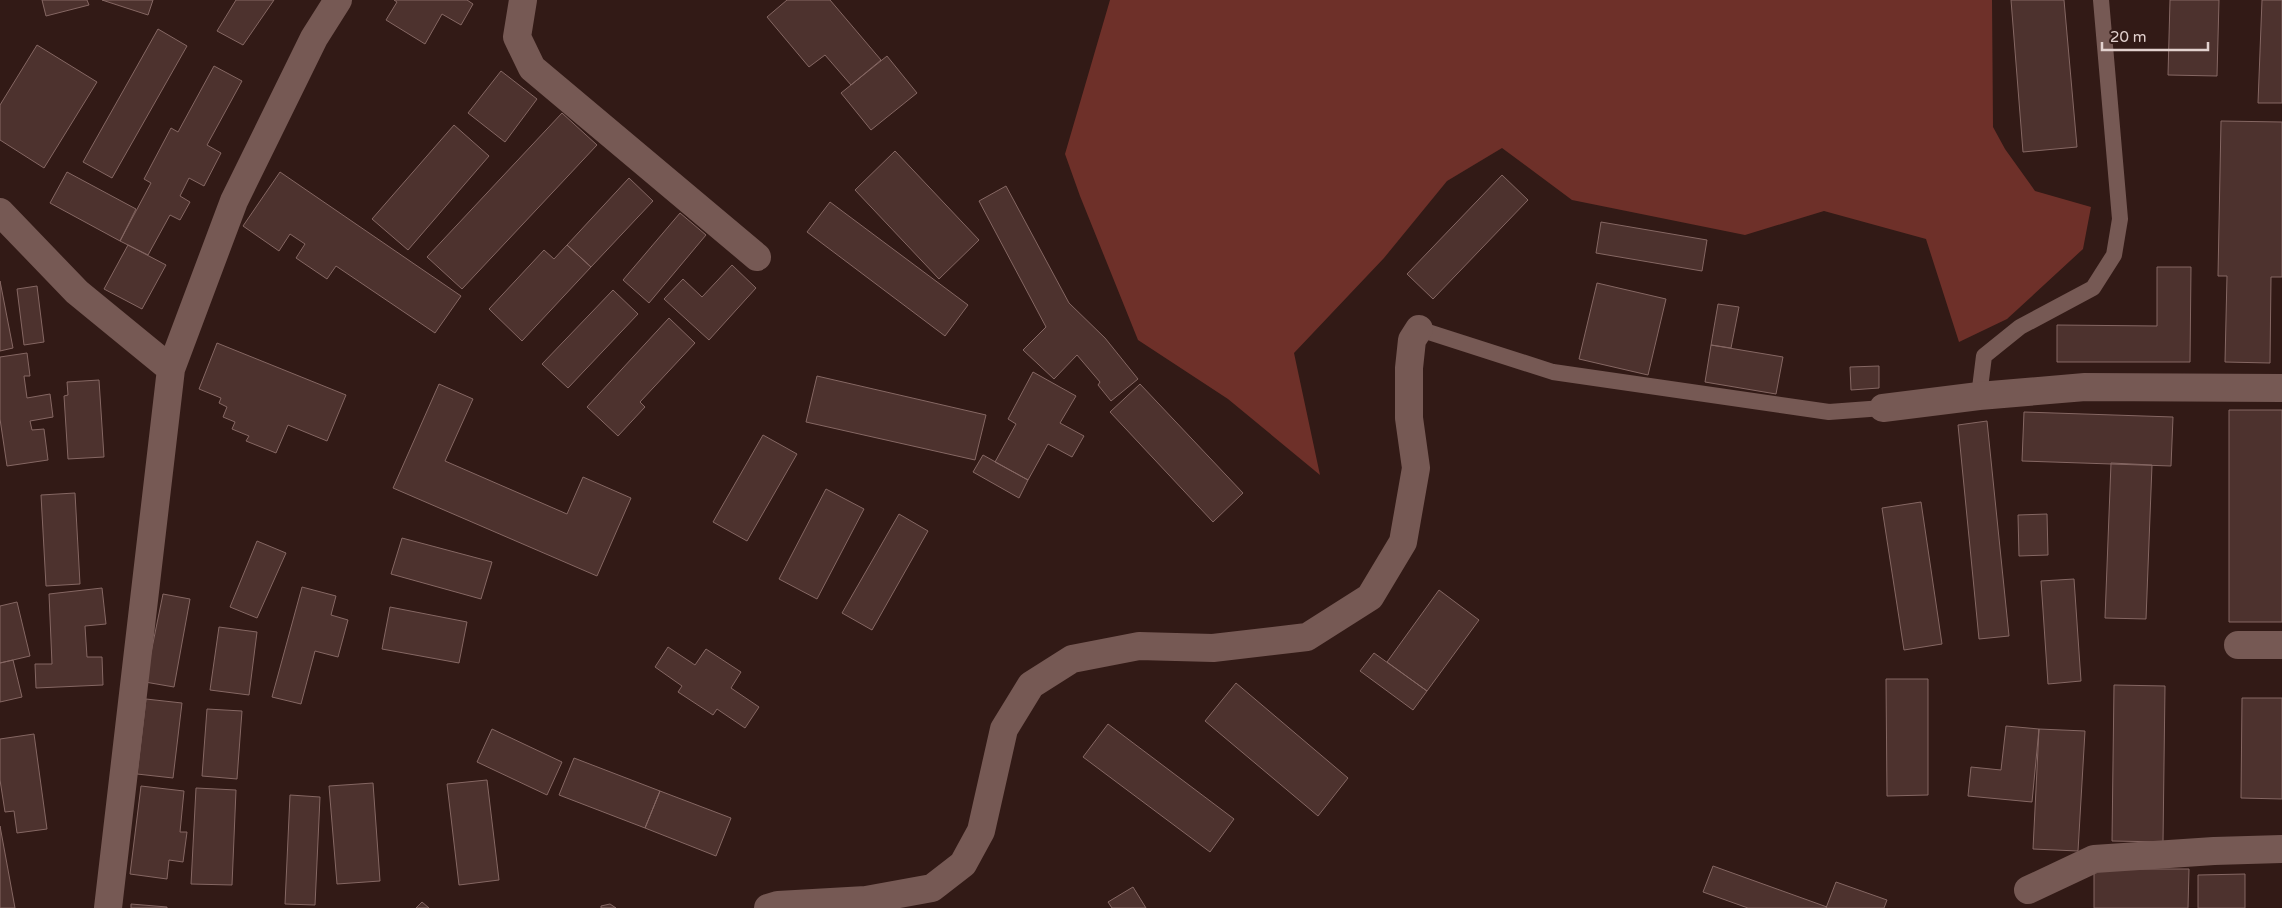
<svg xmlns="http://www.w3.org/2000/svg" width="2282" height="908" font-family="'Varela Round',sans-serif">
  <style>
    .green { fill: #6e3029 }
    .building { fill: #4d322e; stroke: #856763 }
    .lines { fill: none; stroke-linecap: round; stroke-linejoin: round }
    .lane { stroke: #765954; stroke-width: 16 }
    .street { stroke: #765954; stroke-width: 28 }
  </style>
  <rect width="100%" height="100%" fill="#321a16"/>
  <path class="green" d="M1110 0H1992L1993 127 2005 149 2035 191 2091 207 2083 249 2007 319 1959 342 1926 239 1824 211 1745 235 1572 200 1502 148 1447 181 1384 258 1294 353 1320 475 1228 399 1138 340 1080 196 1065 154Z"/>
  <path class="building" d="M42 0H87L89 5 46 16Z
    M102 0H153L148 15Z
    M236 0H274L243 45 217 31Z
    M394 0H467L473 4 461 25 442 14 425 44 386 20 397 2Z
    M787 0H830L881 60 851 85 825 55 809 67 767 17Z
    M2011 0H2064L2077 147 2023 152Z
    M2170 0H2219L2217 76 2168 75Z
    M2262 0H2282V103H2258Z
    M158 29 187 46 112 178 83 162Z
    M37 45 97 82 44 168 0 140V105Z
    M887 56 917 93 871 130 841 93Z
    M214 66 242 81 207 145 221 153 204 186 189 178 180 196 190 202 180 220 170 215 148 255 120 241 151 183 144 179 171 128 178 132Z
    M501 71 537 99 505 142 468 113Z
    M562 113 597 145 462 289 427 257Z
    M2221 121 2282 122V277H2271L2270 363 2225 362 2227 276H2218Z
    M454 125 489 156 408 250 372 219Z
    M895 151 979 240 939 279 855 190Z
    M67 172 136 209 120 241 50 203Z
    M280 172 461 296 435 333 336 266 327 279 296 258 305 244 290 234 279 251 243 226Z
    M1502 175 1528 200 1433 299 1407 274Z
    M629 178 653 201 591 267 567 245Z
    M1006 186 1069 303 1105 338 1138 379 1111 401 1098 385 1100 382 1077 355 1054 379 1023 350 1046 327 979 201Z
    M830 202 968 305 945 336 807 232Z
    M680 213 706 235 649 303 623 280Z
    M1601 222 1707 240 1702 271 1596 253Z
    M128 245 166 265 142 309 104 289Z
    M567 245 591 267 522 341 489 309 544 250 554 259Z
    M732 265 756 288 709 340 664 299 683 279 702 297Z
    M2157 267H2191L2190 362H2057V325L2157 326Z
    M0 281 13 348 0 351Z
    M1597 283 1666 299 1648 375 1579 359Z
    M37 286 44 342 24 345 17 289Z
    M613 290 638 314 568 388 542 364Z
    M1718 304 1739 307 1731 348 1711 345Z
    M669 318 695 343 640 402 645 407 618 436 587 407Z
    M217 343 346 395 327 441 288 425 276 453 246 441 249 436 232 429 235 422 223 417 227 407 219 403 221 398 199 389Z
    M1711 345 1783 357 1776 394 1705 382Z
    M27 353 30 376H24L27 398 50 394 53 417 30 421 32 430 44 429 48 460 7 466 0 419V357Z
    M1879 366V388L1851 390 1850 367Z
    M1033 372 1076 396 1060 423 1084 436 1072 457 1048 444 1028 480 995 462 1016 424 1008 419Z
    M817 376 986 415 975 460 806 422Z
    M99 380 104 457 68 459 64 396 68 395 67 382Z
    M439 384 473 399 445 461 567 514 583 477 631 498 597 576 393 488Z
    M1140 384 1243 493 1213 522 1110 412Z
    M2229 410H2282V622H2229Z
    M2024 412 2173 417 2171 466 2022 461Z
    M1987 421 2009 636 1979 639 1958 425Z
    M763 435 797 454 747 541 713 522Z
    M983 455 1028 480 1019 498 973 472Z
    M2111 463 2152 465 2146 619 2105 618Z
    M826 489 864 509 817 599 779 579Z
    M75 493 80 584 46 586 41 495Z
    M1921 502 1942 644 1904 650 1882 508Z
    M899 514 928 531 872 630 842 613Z
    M2047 514 2048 555 2019 556 2018 515Z
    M402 538 492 562 481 599 391 574Z
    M257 541 286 553 257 618 230 607Z
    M2074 579 2081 681 2048 684 2041 581Z
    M302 587 336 596 331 615 348 620 338 657 315 651 301 704 272 697Z
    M102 588 106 624 85 626 87 657H102L103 685 36 688 35 664H52L49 594Z
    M1439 590 1479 620 1427 691 1387 662Z
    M163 594 190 599 174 687 145 682Z
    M17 602 30 656 0 663V606Z
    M390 607 467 622 459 663 382 649Z
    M219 627 257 632 249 695 210 690Z
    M668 647 695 665 706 649 741 672 731 688 759 707 745 728 717 709 713 715 678 692 682 686 655 667Z
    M1374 653 1427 691 1413 710 1360 671Z
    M13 660 22 697 0 702V663Z
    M1886 679H1928V795L1887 796Z
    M1236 683 1348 778 1318 816 1205 721Z
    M2114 685 2165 686 2163 842 2112 841Z
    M2242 698H2282V799L2241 798Z
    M146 699 182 703 173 778 137 774Z
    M207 709 242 711 237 779 202 776Z
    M1108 724 1234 819 1210 852 1083 757Z
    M2006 726 2039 729 2032 802 1968 796 1971 767 2001 770Z
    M492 729 562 762 547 795 477 762Z
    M2039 729 2085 731 2078 851 2033 849Z
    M34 734 47 829 17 833 14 811 5 812 0 780V739Z
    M574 758 660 791 645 828 559 795Z
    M487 780 499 880 459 885 447 784Z
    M373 783 380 881 337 884 329 786Z
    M141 786 184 791 180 832H187L183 862 169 860 167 879 130 874Z
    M196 788 236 790 232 885 191 884Z
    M660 791 731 818 716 856 645 828Z
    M290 795 320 797 315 905 285 904Z
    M0 826 15 908H0Z
    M1713 866 1827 907 1826 908H1748L1703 892Z
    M2094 869H2189L2188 908H2094Z
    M2245 874V908H2198V875Z
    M1836 882 1887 900 1884 908H1826Z
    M1133 887 1146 908H1112L1108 902Z
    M422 902 429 908H416Z
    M131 904 167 907V908H131Z
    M610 904 616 908H601V906Z"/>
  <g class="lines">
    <path class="lane" d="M1419 329 1553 372 1829 412 1883 408
      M1979 396 1984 356 2020 327 2093 288 2114 255 2120 219 2101 0"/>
    <path class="street" d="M523 0 517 37 532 68 757 257
      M0 212 77 292 171 369
      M1883 408 1979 396 2085 387 2282 388
      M2238 645H2282
      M2028 890 2094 859 2214 851 2282 849
      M108 908 171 369 234 201 314 38 338 0
      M768 908 778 905 866 900 932 888 963 864 981 831 1004 729 1031 685 1072 659 1139 646 1213 648 1307 637 1370 597 1403 542 1416 468 1409 418V368L1412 340 1419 329"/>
  </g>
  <path d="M2102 42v8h106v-8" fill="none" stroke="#e2d1ce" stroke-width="2.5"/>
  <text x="2110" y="42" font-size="15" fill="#e2d1ce" stroke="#321a16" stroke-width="4" paint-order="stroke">20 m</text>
</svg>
